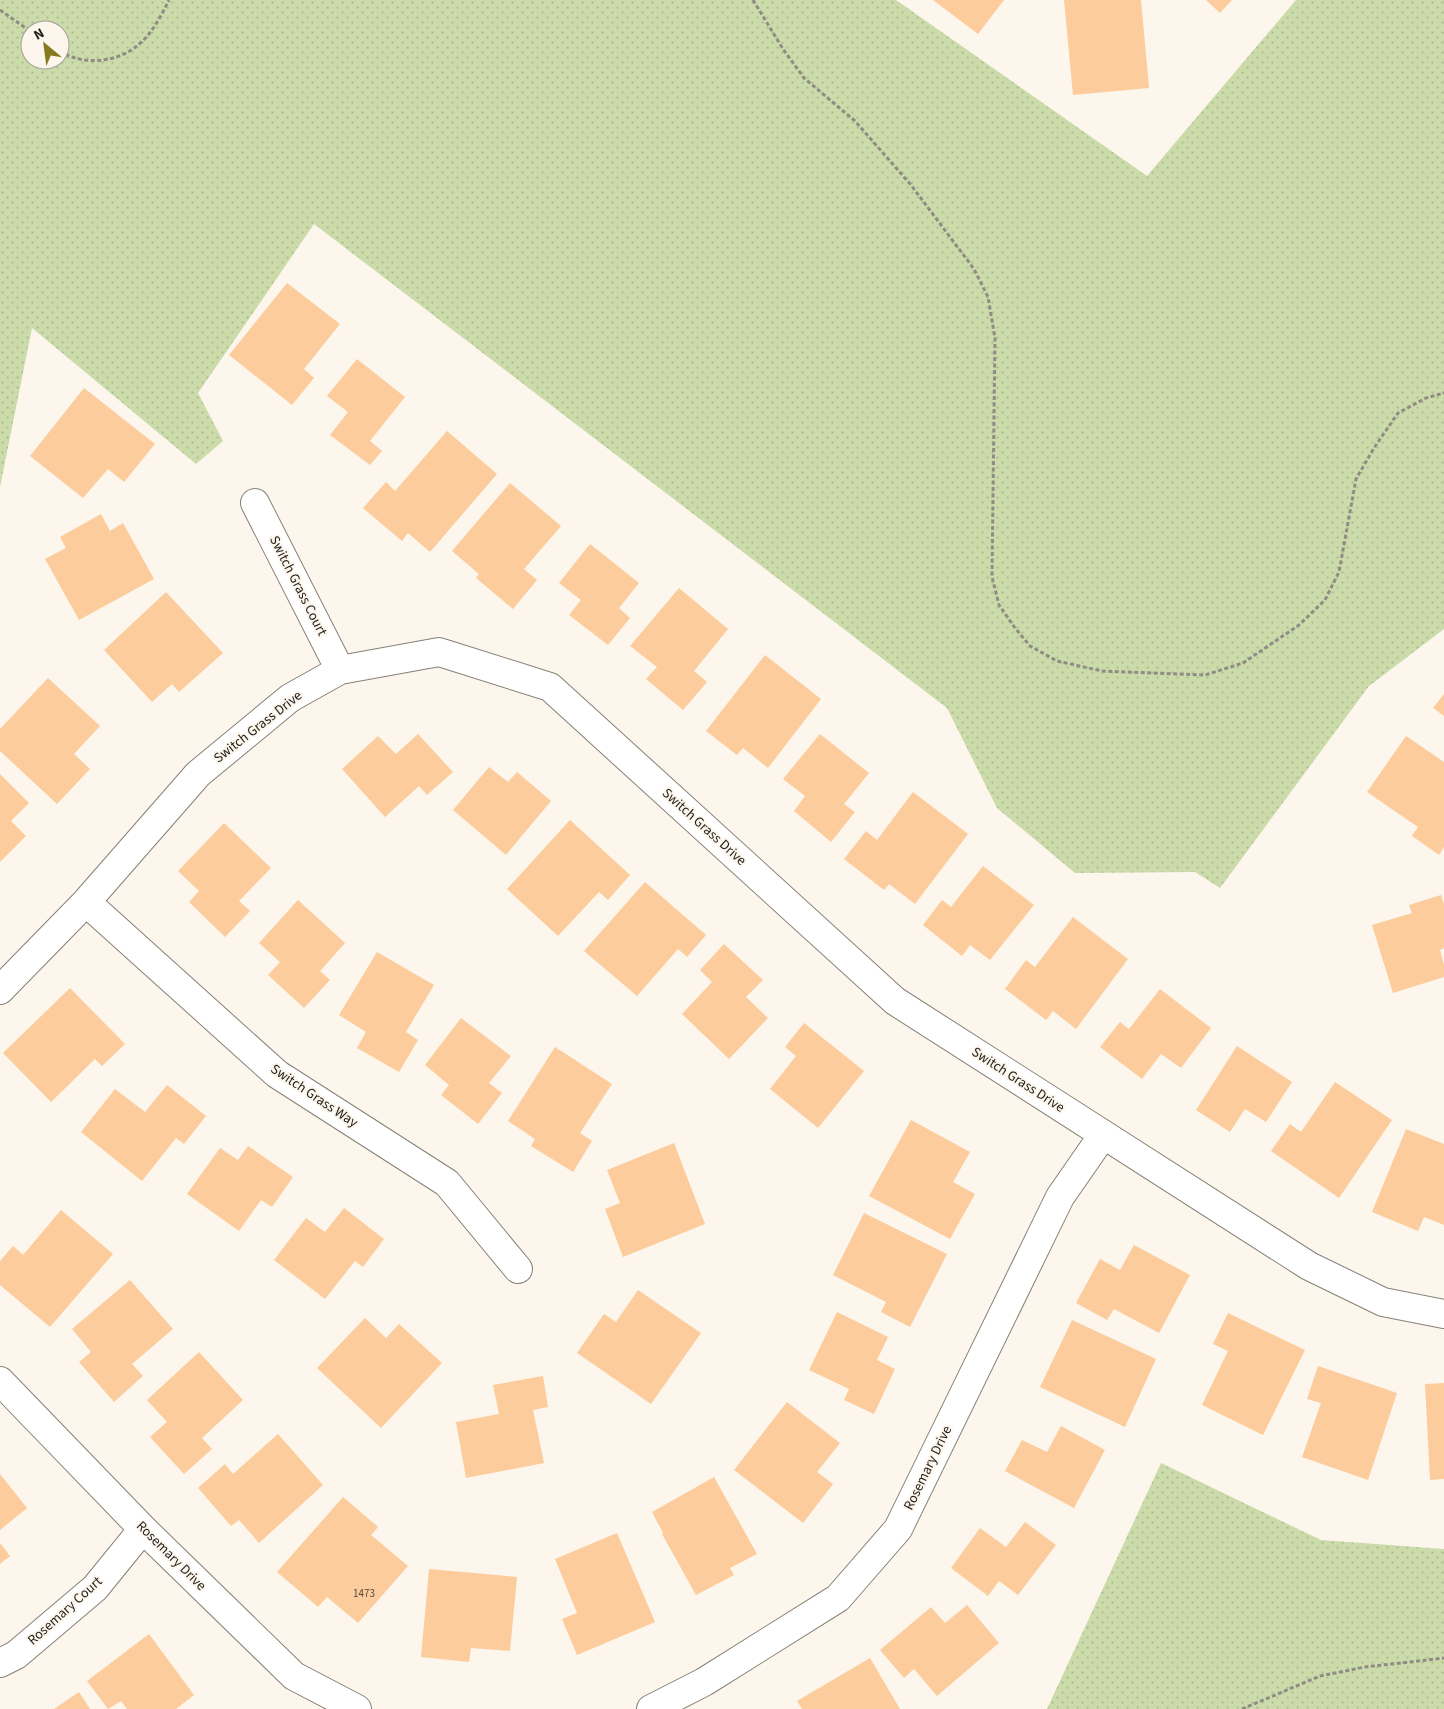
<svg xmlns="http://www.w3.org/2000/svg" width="1444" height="1709" font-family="'Source Sans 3',sans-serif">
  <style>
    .grass { fill: url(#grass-dots); fill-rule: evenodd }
    .building { fill: #fccc9c }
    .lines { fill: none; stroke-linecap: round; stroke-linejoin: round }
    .street-casing { stroke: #868177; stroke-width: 30 }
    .path { stroke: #908c85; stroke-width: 3; stroke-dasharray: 4 2.5; stroke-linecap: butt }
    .street { stroke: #fff; stroke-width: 28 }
    .labels { text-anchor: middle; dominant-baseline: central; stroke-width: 4; stroke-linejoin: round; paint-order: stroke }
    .number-label { font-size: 11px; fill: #574a3a }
    .street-label { font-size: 14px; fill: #201e1a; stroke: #fcf6ec }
  </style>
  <defs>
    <pattern id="grass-dots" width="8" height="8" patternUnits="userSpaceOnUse" patternTransform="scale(1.25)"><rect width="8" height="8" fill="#cbdbaa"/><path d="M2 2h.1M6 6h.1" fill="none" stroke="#aebc92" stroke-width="1.8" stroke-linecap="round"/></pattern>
  </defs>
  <rect width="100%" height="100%" fill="#fcf6ec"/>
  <path class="grass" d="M0 0H896L1147 176 1296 0H1444V629L1369 686 1220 888 1195 872 1075 873 997 808 947 708 314 224 198 393 223 441 196 464 32 328 0 487ZM30 30H60V60H30Z
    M1161 1463 1321 1540 1444 1549V1709H1047Z"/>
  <path class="building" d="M933 0H1004L978 34Z
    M1064 0H1141L1149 88 1073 95Z
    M1206 0H1232L1220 13Z
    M287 283 340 324 304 369 314 378 292 405 229 355Z
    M357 359 405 397 370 441 382 451 370 465 330 435 348 412 327 396Z
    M84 388 155 444 124 482 108 469 83 498 30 456Z
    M447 431 497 474 430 552 408 533 402 541 363 508 386 482 395 491Z
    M510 483 561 526 524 569 537 580 513 609 476 578 479 574 452 551Z
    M101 514 110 531 123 523 154 579 79 620 45 559 66 548 60 537Z
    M590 544 639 583 619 608 630 618 608 645 569 615 581 600 559 583Z
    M679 588 728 629 694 671 707 682 683 710 646 679 657 667 630 646Z
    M166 592 223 653 179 692 172 684 152 702 104 650Z
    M765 655 821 699 768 768 743 748 737 755 706 731Z
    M48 678 100 726 74 754 90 769 57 804 0 751V729Z
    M1444 694V716L1433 708Z
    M418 734 453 772 427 795 419 786 385 817 342 769 378 736 396 754Z
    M820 734 869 773 844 804 855 812 831 842 794 811 805 796 783 779Z
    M1406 736 1444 762V847L1439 855 1412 836 1418 827 1367 792Z
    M489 767 508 782 517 772 551 801 506 855 453 810Z
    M0 774 29 803 11 821 26 836 0 862Z
    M913 792 968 834 915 904 889 884 884 890 844 859 866 831 877 840Z
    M570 820 630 875 608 900 599 892 558 936 507 889Z
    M224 823 271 868 239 901 250 911 225 937 189 902 199 891 178 871Z
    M983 866 1034 905 990 960 970 945 962 956 923 925 942 900 951 907Z
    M645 882 706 935 687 957 678 949 637 996 584 951Z
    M1441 895 1444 904V948L1440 950 1444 965V977L1393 993 1372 925 1412 913 1409 905Z
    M298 900 345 943 320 971 330 980 304 1008 268 975 280 962 259 943Z
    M1073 917 1128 959 1076 1029 1053 1011 1046 1020 1005 989 1026 960 1035 967Z
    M724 944 763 980 746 997 768 1018 729 1059 682 1014 712 982 700 970Z
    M377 952 434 985 406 1032 418 1040 399 1072 357 1048 366 1032 339 1015Z
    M70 988 125 1044 102 1066 95 1059 51 1102 3 1053Z
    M1160 989 1211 1028 1181 1068 1161 1054 1142 1079 1100 1047 1120 1022 1129 1029Z
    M461 1018 511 1056 489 1083 502 1093 478 1124 441 1095 449 1085 425 1065Z
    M804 1023 864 1071 818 1128 770 1089 796 1056 785 1047Z
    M1237 1046 1292 1082 1266 1122 1245 1109 1230 1132 1196 1110Z
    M555 1047 612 1084 580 1133 592 1141 573 1172 531 1146 535 1139 508 1121Z
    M1335 1082 1392 1120 1339 1198 1271 1151 1290 1124 1301 1132Z
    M167 1085 206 1116 184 1144 176 1138 142 1181 81 1132 115 1089 145 1112Z
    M911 1120 970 1152 953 1182 975 1194 950 1239 869 1196Z
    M1406 1129 1444 1144V1225L1424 1217 1418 1231 1372 1212Z
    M674 1143 705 1224 623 1257 605 1209 620 1203 607 1170Z
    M248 1146 293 1177 272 1207 261 1200 239 1231 187 1194 220 1148 238 1160Z
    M344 1208 384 1239 363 1267 355 1261 325 1299 274 1260 306 1218 325 1232Z
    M61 1210 113 1254 50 1327 0 1285V1261L13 1246 23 1255Z
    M864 1213 947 1254 910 1327 881 1312 886 1302 833 1275Z
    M1134 1245 1190 1275 1159 1333 1114 1309 1107 1320 1076 1303 1100 1259 1120 1270Z
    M130 1280 173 1329 132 1364 143 1376 114 1402 79 1362 91 1352 72 1329Z
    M638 1290 701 1333 651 1404 577 1353 604 1314 616 1322Z
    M837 1312 888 1337 877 1360 895 1369 874 1414 844 1400 849 1389 809 1370Z
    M1228 1313 1305 1350 1263 1435 1202 1405 1228 1351 1213 1344Z
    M365 1318 386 1338 399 1324 442 1363 381 1428 317 1368Z
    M1072 1320 1156 1359 1125 1427 1040 1387Z
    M199 1352 243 1400 202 1438 212 1449 184 1474 150 1437 167 1422 147 1400Z
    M1318 1366 1397 1393 1368 1480 1302 1457 1321 1403 1307 1399Z
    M543 1376 548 1407 533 1410 544 1463 466 1478 456 1422 499 1414 493 1385Z
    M1444 1383V1479L1430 1480 1425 1384Z
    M787 1402 840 1443 817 1472 833 1484 803 1523 734 1470Z
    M1061 1426 1105 1450 1074 1508 1005 1471 1022 1440 1047 1452Z
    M278 1434 323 1485 259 1543 239 1520 231 1526 198 1488 225 1464 233 1474Z
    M0 1474 27 1508 0 1530Z
    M714 1477 757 1554 730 1568 734 1575 696 1595 662 1534 663 1533 652 1512Z
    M343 1497 378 1527 371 1535 408 1566 358 1623 327 1597 318 1607 277 1572Z
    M1025 1522 1056 1545 1018 1595 999 1581 988 1596 951 1568 980 1528 1006 1547Z
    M617 1533 655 1622 577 1655 562 1619 577 1613 555 1559Z
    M0 1543 10 1556 0 1564Z
    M429 1569 517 1577 510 1651 471 1648 469 1662 421 1657Z
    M967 1605 999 1643 937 1696 914 1669 904 1678 880 1650 931 1607 945 1623Z
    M149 1634 194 1695 176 1709H127L121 1701 108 1709 87 1681Z
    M870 1658 900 1709H802L797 1701Z
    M79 1692 90 1709H54Z"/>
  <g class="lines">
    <g class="street-casing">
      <path id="street" d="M255 503 340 670
        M86 902 277 1074 447 1183 518 1269
        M0 990 86 902 198 774 290 698 340 670 439 652 550 687 895 1001 1309 1266 1383 1302 1444 1314
        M0 1381 143 1529 294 1676 357 1709
        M0 1663 16 1655 95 1588 143 1529
        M651 1709 704 1682 838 1598 898 1529 1060 1197 1103 1135"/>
    </g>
    <path class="path" d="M753 0 783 49 804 78 855 121 911 185 974 269 988 297 995 338 992 577 999 605 1015 628 1030 646 1057 661 1102 671 1205 675 1243 663 1299 625 1325 600 1339 572 1356 479 1374 448 1398 413 1426 398 1444 393
      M0 10 30 31
      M60 51C83 66 117 63 138 45 152 34 161 16 169 0
      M1242 1709 1320 1676 1365 1667 1444 1658"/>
    <use href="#street" class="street"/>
  </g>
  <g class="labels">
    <g class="number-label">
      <text x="364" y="1593">1473</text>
    </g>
    <g class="street-label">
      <text transform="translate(298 586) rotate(63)">Switch Grass Court</text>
      <text transform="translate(258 727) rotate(-38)">Switch Grass Drive</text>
      <text transform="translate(704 827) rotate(42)">Switch Grass Drive</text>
      <text transform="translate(1018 1080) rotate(33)">Switch Grass Drive</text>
      <text transform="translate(314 1096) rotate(34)">Switch Grass Way</text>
      <text transform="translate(928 1468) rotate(-64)">Rosemary Drive</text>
      <text transform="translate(171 1556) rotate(45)">Rosemary Drive</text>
      <text transform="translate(65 1611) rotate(-42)">Rosemary Court</text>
    </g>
  </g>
  <g transform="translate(45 45) rotate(331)"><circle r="24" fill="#fcf6ec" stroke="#a4a098"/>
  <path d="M0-4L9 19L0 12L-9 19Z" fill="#857a1f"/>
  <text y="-8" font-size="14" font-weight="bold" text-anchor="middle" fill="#201e1a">N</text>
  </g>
</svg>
